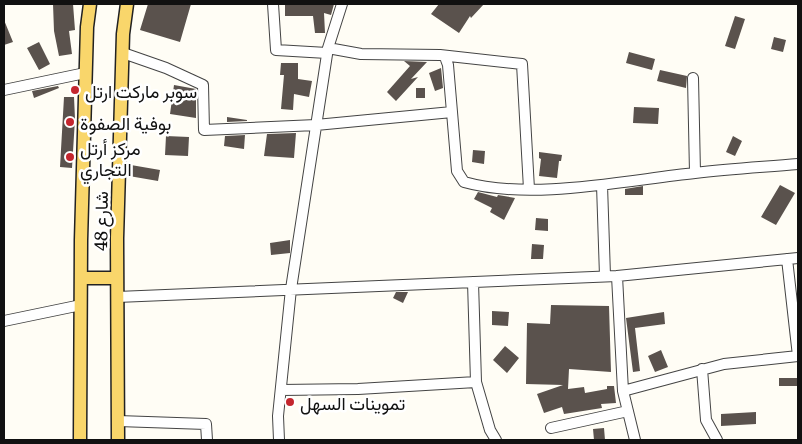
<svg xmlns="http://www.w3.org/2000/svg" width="802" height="444" font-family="Literata,Vazirmatn,serif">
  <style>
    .building { fill: #5a524d }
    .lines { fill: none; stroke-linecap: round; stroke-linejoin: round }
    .minor-casing { stroke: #444; stroke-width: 12 }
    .major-casing { stroke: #222; stroke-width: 15 }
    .minor { stroke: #fff; stroke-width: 10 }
    .major { stroke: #f9d66b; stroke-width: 12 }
    .poi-dot { fill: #c4262e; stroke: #fff; stroke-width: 2 }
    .labels { text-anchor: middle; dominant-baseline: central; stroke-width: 5; stroke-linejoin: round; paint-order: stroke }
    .poi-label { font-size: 18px; fill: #111; stroke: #fff; text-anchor: start }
    .street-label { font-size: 18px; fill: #111; stroke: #fff }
  </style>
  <rect width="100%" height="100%" fill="#fffdf5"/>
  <path class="building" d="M53 4H73L75 30 69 31 72 54 59 56 54 31Z
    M148 4H191L180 42 140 30Z
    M285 4H334L331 15 324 13 325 33H315L313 16H285Z
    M439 4H484L471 18 470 16 459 33 431 14Z
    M735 16 745 19 735 49 725 46Z
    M4 20 13 42 4 45Z
    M774 37 786 40 783 52 771 49Z
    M39 42 50 64 39 70 27 48Z
    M629 52 655 59 652 70 626 63Z
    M404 61 427 62 411 79 418 77 396 101 387 92 410 66Z
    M281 63H298V79L312 81 309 97 294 94 293 110 281 109 284 75H280Z
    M441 68 443 88 435 91 429 73Z
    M660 70 687 76 686 88 657 81Z
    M174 85 196 89V118L170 114Z
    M58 86 59 88 34 98 32 91Z
    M416 88H425V98H416Z
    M64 97H74L75 119 72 168 60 167Z
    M634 107 659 108 658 124 633 123Z
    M227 117 247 120V121L227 122Z
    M296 133 294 158 264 156 267 134Z
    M245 135 244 149 224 146 225 136Z
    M166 136 189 137 188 156 165 155Z
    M733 136 742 141 735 156 726 152Z
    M473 150 485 151 484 164 472 162Z
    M539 152 562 155 561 161H559L557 178 539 176 541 159 539 158Z
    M131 165 160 170 158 181 129 176Z
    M780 185 795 193 776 225 761 217Z
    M643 186V195H625V189Z
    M478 192 497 197 498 195 515 198 504 220 490 212 492 208 474 199Z
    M536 218 548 219V231L535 230Z
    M290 240V253L271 255 270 243Z
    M532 244 544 245 543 259H531Z
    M396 292H408L403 303 393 298Z
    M551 305 609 306 611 372 569 369 568 389 584 387 585 393 607 389V386H614L616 403 601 404 602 408 564 414 562 407 544 413 537 394 563 385 526 384 527 323 550 324Z
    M492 311 509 312 508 326 492 325Z
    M664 312 665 324 635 328 640 371 633 372 626 318Z
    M505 346 519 358 507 373 493 360Z
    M661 350 668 367 655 372 648 356Z
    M779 378H798V386H779Z
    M756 412V424L721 426V414Z
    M604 428 605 440H594L593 429Z"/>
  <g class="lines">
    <g class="minor-casing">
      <path id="minor" d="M273 4 276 50 327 53
        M328 48 342 4
        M123 53 166 68 203 85 204 130 316 125 452 112
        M445 57 448 65 457 171 464 182C531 201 627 180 695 173 730 169 764 167 798 164
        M693 78 695 173
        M4 90 85 73
        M602 185 605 276
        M787 259 798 356
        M473 282 476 382
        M117 297 617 276
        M4 321 81 305
        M702 369 706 420 717 440
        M281 390 358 389 476 382 490 430 496 440
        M623 391 724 364 798 356
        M118 421 206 424 207 440
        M551 428 628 411
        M279 440 278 416 291 289 328 48 361 54 440 55 522 64 529 189
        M635 440 623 391 617 276 798 258"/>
    </g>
    <g class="major-casing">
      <path id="major" d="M81 278H117
        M80 440 81 240 87 27 90 4
        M118 440 117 238 123 34 127 4"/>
    </g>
    <use href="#minor" class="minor"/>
    <use href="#major" class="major"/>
  </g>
  <g class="poi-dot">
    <circle cx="75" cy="90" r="5"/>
    <circle cx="70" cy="122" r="5"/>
    <circle cx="70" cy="157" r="5"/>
    <circle cx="290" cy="402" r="5"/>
  </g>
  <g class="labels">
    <g class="poi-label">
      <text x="85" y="90">سوبر ماركت ارتل</text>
      <text x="80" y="122">بوفية الصفوة</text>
      <text x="80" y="147">مركز أرتل<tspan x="80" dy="21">التجاري</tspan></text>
      <text x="300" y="402">تموينات السهل</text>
    </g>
    <g class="street-label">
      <text transform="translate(100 221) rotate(-89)">شارع 48</text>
    </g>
  </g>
  <rect width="802" height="444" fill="none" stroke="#111111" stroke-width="10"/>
</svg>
